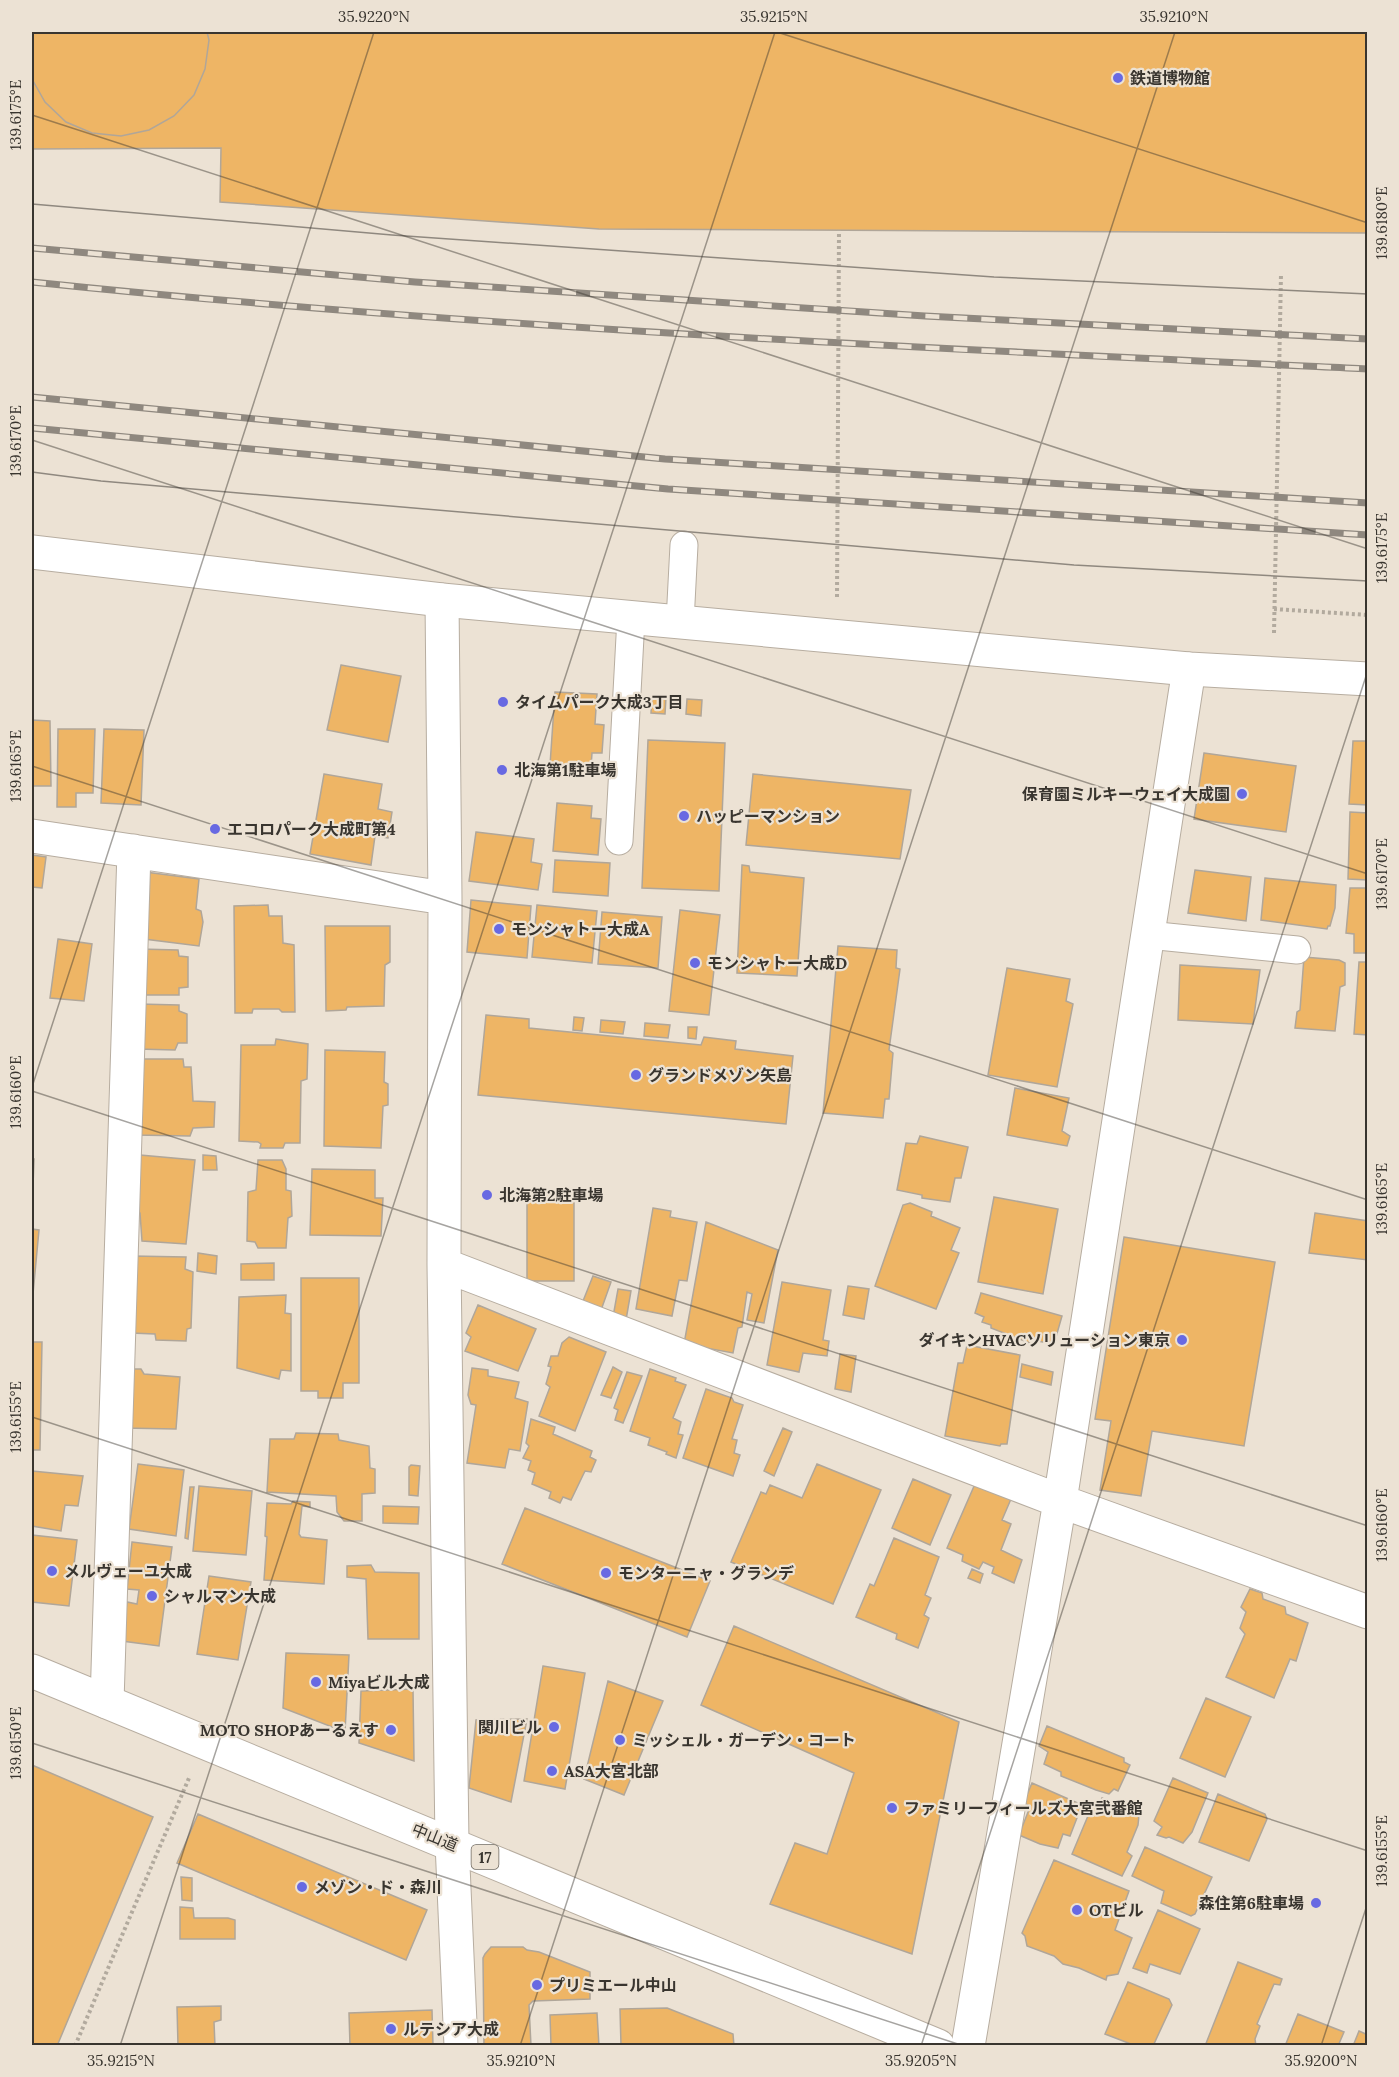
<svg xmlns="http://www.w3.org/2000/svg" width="1399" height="2077" font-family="Lora,'Noto Sans JP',serif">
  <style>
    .building { fill: #eeb565; stroke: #b0a699; stroke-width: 1.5 }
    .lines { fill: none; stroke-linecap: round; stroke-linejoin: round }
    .service-casing { stroke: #b7ada0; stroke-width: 29 }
    .minor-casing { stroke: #b7ada0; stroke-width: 35 }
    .tertiary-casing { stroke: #b7ada0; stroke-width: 35 }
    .trunk-casing { stroke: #b7ada0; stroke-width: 35 }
    .path { stroke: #b2aa9e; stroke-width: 4; stroke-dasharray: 3 3; stroke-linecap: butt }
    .service { stroke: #fff; stroke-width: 27 }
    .minor { stroke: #fff; stroke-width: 33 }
    .tertiary { stroke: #fff; stroke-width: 33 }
    .trunk { stroke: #fff; stroke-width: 33 }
    .tram { stroke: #8f887f; stroke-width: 1.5 }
    .rail-casing { stroke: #8f887f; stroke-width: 7 }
    .rail { stroke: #ece2d4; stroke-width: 4.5; stroke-dasharray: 14; stroke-linecap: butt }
    .ticks { fill: none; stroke: #39352f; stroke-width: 1.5; stroke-opacity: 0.45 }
    .poi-dot { fill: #6869e2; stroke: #ece2d4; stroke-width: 2 }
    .labels { text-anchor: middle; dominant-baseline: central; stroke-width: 4.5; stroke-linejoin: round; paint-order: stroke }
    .shield { fill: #ece2d4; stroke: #6f6960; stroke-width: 1.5 }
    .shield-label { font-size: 15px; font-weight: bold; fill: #39352f }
    .poi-label { font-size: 16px; font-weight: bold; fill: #39352f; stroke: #ece2d4; text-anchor: start }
    .street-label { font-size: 16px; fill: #39352f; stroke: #ece2d4 }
    .neatline { fill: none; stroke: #39352f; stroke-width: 2 }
    .ticks-label { font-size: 15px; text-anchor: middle; fill: #39352f }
  </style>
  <rect width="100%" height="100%" fill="#ece2d4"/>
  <path class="building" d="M32 32H1368V233L599 229 220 202 221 148 32 149Z
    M32 32H207L209 40 205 69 194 95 174 116 149 130 121 136 92 133 66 122 45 102 32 79Z
    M341 665 401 676 388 742 327 730Z
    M555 692 597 694 595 724 604 725 602 753H592L591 767 550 765Z
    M652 697H666L665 714 651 713Z
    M687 699 702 700 701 716 686 714Z
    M32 720 50 721 51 786H32Z
    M58 729H95L93 793H76V807H57Z
    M104 729 144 730 141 805 101 803Z
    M648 740 725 743 719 891 642 888Z
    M1353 741H1368V805L1349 804Z
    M1204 753 1296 766 1286 832 1194 819Z
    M324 774 382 784 378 809 392 812 388 838 375 836 371 865 310 854Z
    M753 774 911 790 900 859 746 845Z
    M557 803 592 806 591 818 601 819 598 855 553 851Z
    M1350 812 1368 813V880L1348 879Z
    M476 832 534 839 531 862 542 864 538 890 469 881Z
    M32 855 46 857 42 888 32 887Z
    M555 860 610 863 608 896 553 892Z
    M742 865 749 866 750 872 804 878 797 976 737 973Z
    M1195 870 1251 877 1246 921 1188 913Z
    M145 872 199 879 196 909 201 911 203 922 199 946 136 938Z
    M1265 878 1336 885 1335 908 1330 926H1328L1327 929 1261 920Z
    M1350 888H1368V953H1354V934L1346 933Z
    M471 900 531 906 527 958 467 952Z
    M268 905 269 916H282L283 943 294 945 295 1012H282L279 1009H253L252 1013H235L234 906Z
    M537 905 597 911 592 963 532 957Z
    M680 910 720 915 709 1015 669 1011Z
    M602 912 662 917 658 968 598 964Z
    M325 926H390V962L385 965 384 1006 347 1007 346 1010 326 1011Z
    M58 939 92 944 84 1001 50 998Z
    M838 946 897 950 896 968 900 969 889 1050 893 1053 889 1099H885L883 1118 823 1113Z
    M139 949 178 950 179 956 188 957V987L179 988V995H139Z
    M1304 957 1339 960 1345 963V985L1340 987 1335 1031 1295 1028 1297 1012 1300 1010Z
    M1359 962H1368V1035L1354 1034Z
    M1180 965 1260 970 1253 1024 1178 1020Z
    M1007 968 1070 979 1066 1001 1073 1004 1057 1087 988 1075Z
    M138 1004 179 1005V1011L187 1014V1043H178L175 1050 137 1049Z
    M486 1015 529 1019V1028L701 1045 704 1037 736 1041 735 1049 793 1056 786 1124 478 1095Z
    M574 1017 584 1018 582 1031 573 1030Z
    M601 1020 625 1022 623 1034 600 1032Z
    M645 1023 670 1025 668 1038 644 1036Z
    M688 1027H697L696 1039 688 1038Z
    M276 1039 308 1044 307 1079 301 1081 300 1143H285L283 1148H260L261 1144 258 1142 239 1141 241 1045H275Z
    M325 1050 385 1052 384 1082 388 1084V1105L383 1106 381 1148 324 1146Z
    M136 1059H183L184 1067H191L193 1101 215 1102 214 1127 193 1128 190 1136 135 1135Z
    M1015 1088 1069 1098 1062 1131 1070 1136 1067 1146 1007 1135Z
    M920 1136 968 1147 961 1178H955L950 1202 922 1198V1195L897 1190 906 1143 917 1144Z
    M140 1155 195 1160 186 1244 142 1241 140 1213 137 1212Z
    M203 1155 216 1156 217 1170H203Z
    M32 1159H34L32 1213Z
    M258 1160H282L286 1169V1190L291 1191 292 1216 288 1218 286 1248H258L255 1242 247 1241 248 1192 256 1190Z
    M312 1169 375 1170V1198H383L381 1236 310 1235Z
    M527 1191H574V1281H527Z
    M994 1197 1058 1209 1043 1294 978 1282Z
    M910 1203 932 1212 931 1216 960 1228 951 1250 959 1253 936 1309 875 1286 903 1205Z
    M653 1208 671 1211 670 1217 697 1222 687 1281 679 1280 672 1316 636 1309Z
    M1315 1213 1368 1221V1260L1309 1253Z
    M706 1222 778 1250 764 1323 747 1320 752 1294 747 1292 742 1327 738 1328 733 1353 684 1344Z
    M32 1229 39 1230 33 1294H32Z
    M1124 1237 1275 1262 1244 1446 1152 1431 1141 1496 1100 1490 1111 1421 1095 1419Z
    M198 1253 217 1256 216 1274 197 1271Z
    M132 1256 186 1257 185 1269 193 1272 191 1328 187 1329 186 1341 156 1340 155 1334 131 1333Z
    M274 1263V1280H241V1264Z
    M593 1276 611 1282 600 1313 581 1306Z
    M301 1278H359V1383H343V1398H318V1391H301Z
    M782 1282 831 1290 823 1340 829 1341 827 1356 803 1353 799 1372 767 1365Z
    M848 1286 869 1289 864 1319 843 1315Z
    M618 1289 631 1291 626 1320 613 1317Z
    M981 1293 1062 1316 1054 1344 1037 1341 1035 1345 991 1328V1325L982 1322 984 1317 975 1313Z
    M286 1295 285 1313 291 1314V1371L281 1370 279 1379 237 1368 239 1297Z
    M478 1305 536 1329 518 1371 465 1351 471 1337 466 1333Z
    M569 1337 606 1352 575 1431 539 1416 550 1387 546 1384 551 1367 548 1366 551 1356H558L562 1343Z
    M32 1342H42L40 1450H32Z
    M967 1345 1020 1355 1007 1444H1001L1000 1446 945 1436 958 1363H963Z
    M840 1354 856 1356 851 1392 835 1389Z
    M1022 1364 1053 1372 1051 1385 1020 1377Z
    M613 1367 622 1372 611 1398 601 1395Z
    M472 1368 488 1370V1376L519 1382 515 1398 528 1402 520 1451 509 1449 505 1468 467 1463 476 1405 471 1404 468 1395Z
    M125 1369H141L144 1374 180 1377 176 1429 123 1428Z
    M650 1369 676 1378 675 1381 686 1385 673 1418 681 1422 678 1434 683 1435 676 1458 666 1454 667 1452 648 1445 650 1438 630 1431Z
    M627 1372 642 1376 623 1423 615 1420 618 1410 614 1408Z
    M706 1389 732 1398 734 1402 743 1405 732 1439 737 1440 734 1453 740 1455 733 1476 683 1458Z
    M531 1419 555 1427 553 1434 592 1451 590 1457 596 1460 591 1472 585 1471 571 1500 563 1497 560 1503 549 1498 551 1492 532 1484 535 1473 528 1470 531 1461 523 1458 529 1446 526 1443Z
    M783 1428 792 1432 774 1476 764 1471Z
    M296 1433 338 1434 339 1440 369 1446 370 1468 375 1469V1493L362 1494V1521H344L337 1512 336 1496 267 1492 270 1439H294Z
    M138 1464 184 1470 176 1536 129 1529Z
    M817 1464 881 1490 833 1604 731 1562 761 1492 766 1494 770 1485 802 1498Z
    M411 1465 420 1466 418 1496 409 1495V1467Z
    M32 1471 83 1476 78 1506 65 1505 61 1531 32 1526Z
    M913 1479 951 1495 930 1545 892 1528Z
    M975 1484 1011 1499 1002 1520 1011 1524 1001 1550 1022 1560 1014 1583 992 1573 994 1567 983 1562 979 1569 962 1561 963 1555 947 1548Z
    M199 1486 252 1491 246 1555 193 1551Z
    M190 1487H194L188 1539 185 1538Z
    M293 1501 310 1502V1507L302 1506 299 1534 301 1537 327 1540 324 1584 264 1580 267 1537 265 1536 267 1503 291 1504Z
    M383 1506 419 1507 418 1524 383 1523Z
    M525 1508 710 1581 687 1637 502 1564Z
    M32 1535 77 1540 69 1606 32 1602Z
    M894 1538 939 1557 925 1595 931 1598 924 1615 929 1618 918 1648 896 1639 897 1634 856 1617 870 1584 874 1586Z
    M132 1542 172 1547 159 1646 122 1641 127 1602 137 1604 139 1590 127 1589Z
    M371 1565 375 1572 419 1573V1639H368L366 1579 347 1577V1566Z
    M972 1569 983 1574 980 1583 968 1578Z
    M209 1576 251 1582 238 1660 197 1654Z
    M1250 1589 1262 1593 1263 1599 1285 1607 1286 1614 1308 1623 1296 1661 1290 1659 1274 1698 1226 1677 1245 1634 1240 1628 1246 1612 1241 1607Z
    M734 1626 959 1722 912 1954 770 1904 795 1843 827 1854 854 1773 701 1705Z
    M286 1653 349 1655 345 1732 283 1708Z
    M543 1666 585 1673 565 1789 524 1781Z
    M608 1681 663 1701 624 1795 584 1779Z
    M413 1689 414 1761 359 1743 361 1691Z
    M1206 1698 1251 1717 1225 1777 1180 1758Z
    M527 1719 511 1802 469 1788 476 1720Z
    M1047 1726 1124 1758V1762L1130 1765 1118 1791 1114 1789 1109 1794 1096 1790 1061 1776V1772L1044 1764 1048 1752 1039 1746Z
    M32 1765 153 1817 57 2046H32Z
    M1173 1778 1208 1793 1192 1832 1183 1843 1169 1837 1166 1838 1157 1835 1162 1827 1154 1821Z
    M1032 1783 1082 1805 1070 1836 1063 1834 1058 1848 1040 1844 1019 1835 1030 1807 1024 1802Z
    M1218 1794 1265 1814 1267 1819 1249 1861 1199 1842Z
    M1102 1798 1139 1815 1138 1825 1127 1852 1132 1856 1122 1876 1072 1854 1093 1804 1098 1806Z
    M198 1814 427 1910 406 1960 177 1863Z
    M1145 1847 1212 1877 1195 1914 1191 1916 1161 1903 1164 1891 1132 1876Z
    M1054 1860 1129 1891 1115 1930 1132 1938 1118 1974 1107 1976 1106 1980 1079 1968 1063 1964 1054 1956 1027 1946 1025 1936 1022 1933Z
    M181 1877 192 1878V1901L182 1900Z
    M180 1907 193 1908 194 1918H228L235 1920V1939H180Z
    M1158 1910 1200 1929 1180 1974 1150 1964 1147 1973 1133 1968Z
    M491 1947H523L527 1950 539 1952 590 1972V1999L533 2001 529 2005 531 2046H484L483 1958 485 1954Z
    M1238 1962 1282 1979 1280 1985 1274 1984 1257 2024 1260 2026 1255 2039 1256 2046H1205Z
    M1128 1982 1169 1999 1172 2005 1153 2046H1136L1105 2034Z
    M221 2006V2020L214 2022 215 2046H178L177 2007Z
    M667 2008 733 2034 734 2046H621L620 2009Z
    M432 2010 433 2046H350L349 2013Z
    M597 2013 599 2046H551L550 2015Z
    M1298 2014 1344 2032 1338 2046H1285Z
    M1359 2031 1368 2035V2046H1353Z"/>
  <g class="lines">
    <g class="service-casing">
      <path id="service" d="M680 622 684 545
        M619 841 631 618
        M1148 935 1297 950"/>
    </g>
    <g class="minor-casing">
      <path id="minor" d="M442 600 445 898 444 1265 452 1843 461 2046
        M32 836 445 898
        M444 1265 1060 1501 1368 1612
        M107 1702 134 851
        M968 2046 1060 1501 1189 669"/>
    </g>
    <g class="tertiary-casing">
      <path id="tertiary" d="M32 552 442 600 1189 669 1368 679"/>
    </g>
    <g class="trunk-casing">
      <path id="trunk" d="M32 1671 938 2046"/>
    </g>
    <path class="path" d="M837 597 839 230
      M1274 609 1368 615
      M1274 633 1281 274
      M75 2046 189 1778"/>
    <use href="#service" class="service"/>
    <use href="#minor" class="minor"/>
    <use href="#tertiary" class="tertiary"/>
    <use href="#trunk" class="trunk"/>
    <path class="tram" d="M32 204 392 235 994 277 1368 294
      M32 472 101 481 1074 565 1368 581"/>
    <g class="rail-casing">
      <path id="rail" d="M32 248 415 282 925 316 1368 339
        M32 282C475 328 922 348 1368 369
        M32 397 665 459 1368 503
        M32 428 668 489 1368 535"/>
    </g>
    <use href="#rail" class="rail"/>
  </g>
  <path class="ticks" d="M777 32 1368 223M32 115 1368 549M32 440 1368 874M32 766 1368 1200M32 1087 374 32M32 1091 1368 1526M32 1417 1368 1851M32 1743 964 2046M120 2046 775 32M520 2046 1175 32M921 2046 1368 670M1321 2046 1368 1902"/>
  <g class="poi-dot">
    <circle cx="1118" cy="78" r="6"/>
    <circle cx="503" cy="702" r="6"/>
    <circle cx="502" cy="770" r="6"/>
    <circle cx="1242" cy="794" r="6"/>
    <circle cx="684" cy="816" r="6"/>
    <circle cx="215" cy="829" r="6"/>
    <circle cx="499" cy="929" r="6"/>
    <circle cx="695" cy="963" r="6"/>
    <circle cx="636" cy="1075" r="6"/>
    <circle cx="487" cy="1195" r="6"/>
    <circle cx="1182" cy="1340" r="6"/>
    <circle cx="52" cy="1571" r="6"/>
    <circle cx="606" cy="1573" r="6"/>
    <circle cx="152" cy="1596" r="6"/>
    <circle cx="316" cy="1682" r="6"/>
    <circle cx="554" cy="1727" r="6"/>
    <circle cx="391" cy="1730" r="6"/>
    <circle cx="620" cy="1740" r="6"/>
    <circle cx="552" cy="1771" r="6"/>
    <circle cx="892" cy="1808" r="6"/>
    <circle cx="302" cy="1887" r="6"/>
    <circle cx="1316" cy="1903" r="6"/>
    <circle cx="1077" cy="1910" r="6"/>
    <circle cx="537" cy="1985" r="6"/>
    <circle cx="391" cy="2029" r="6"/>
  </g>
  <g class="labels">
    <rect class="shield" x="471.5" y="1845" width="27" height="24" rx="4.5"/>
    <g class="shield-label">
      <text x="485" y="1857">17</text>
    </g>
    <g class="poi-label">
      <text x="1130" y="78">鉄道博物館</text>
      <text x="515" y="702">タイムパーク大成3丁目</text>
      <text x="514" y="770">北海第1駐車場</text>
      <text x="1230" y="794" text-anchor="end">保育園ミルキーウェイ大成園</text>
      <text x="696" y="816">ハッピーマンション</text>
      <text x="227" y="829">エコロパーク大成町第4</text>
      <text x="511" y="929">モンシャトー大成A</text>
      <text x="707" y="963">モンシャトー大成D</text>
      <text x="648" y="1075">グランドメゾン矢島</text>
      <text x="499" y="1195">北海第2駐車場</text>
      <text x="1170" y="1340" text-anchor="end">ダイキンHVACソリューション東京</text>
      <text x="64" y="1571">メルヴェーユ大成</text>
      <text x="618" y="1573">モンターニャ・グランデ</text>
      <text x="164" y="1596">シャルマン大成</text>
      <text x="328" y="1682">Miyaビル大成</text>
      <text x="542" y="1727" text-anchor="end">関川ビル</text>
      <text x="379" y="1730" text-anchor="end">MOTO SHOPあーるえす</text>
      <text x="632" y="1740">ミッシェル・ガーデン・コート</text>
      <text x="564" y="1771">ASA大宮北部</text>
      <text x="904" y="1808">ファミリーフィールズ大宮弐番館</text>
      <text x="314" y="1887">メゾン・ド・森川</text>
      <text x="1304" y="1903" text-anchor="end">森住第6駐車場</text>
      <text x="1089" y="1910">OTビル</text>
      <text x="549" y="1985">プリミエール中山</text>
      <text x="403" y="2029">ルテシア大成</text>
    </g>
    <g class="street-label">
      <text transform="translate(435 1837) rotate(22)">中山道</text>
    </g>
  </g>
  <rect width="1399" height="2077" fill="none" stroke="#ece2d4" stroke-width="66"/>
  <rect x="33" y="33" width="1333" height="2011" class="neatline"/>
  <g class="ticks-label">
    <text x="374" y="22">35.9220°N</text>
    <text x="774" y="22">35.9215°N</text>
    <text x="1174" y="22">35.9210°N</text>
    <text transform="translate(16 115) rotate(-90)" y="5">139.6175°E</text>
    <text transform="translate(1382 223) rotate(-90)" y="5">139.6180°E</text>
    <text transform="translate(16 441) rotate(-90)" y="5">139.6170°E</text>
    <text transform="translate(1382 548) rotate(-90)" y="5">139.6175°E</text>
    <text transform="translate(16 766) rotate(-90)" y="5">139.6165°E</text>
    <text transform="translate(1382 874) rotate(-90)" y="5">139.6170°E</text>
    <text transform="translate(16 1092) rotate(-90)" y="5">139.6160°E</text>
    <text transform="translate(1382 1199) rotate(-90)" y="5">139.6165°E</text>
    <text transform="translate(16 1417) rotate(-90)" y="5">139.6155°E</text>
    <text transform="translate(1382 1525) rotate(-90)" y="5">139.6160°E</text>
    <text transform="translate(16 1743) rotate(-90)" y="5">139.6150°E</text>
    <text transform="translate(1382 1851) rotate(-90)" y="5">139.6155°E</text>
    <text x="121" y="2066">35.9215°N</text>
    <text x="521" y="2066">35.9210°N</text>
    <text x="921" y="2066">35.9205°N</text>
    <text x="1321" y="2066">35.9200°N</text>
  </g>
</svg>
